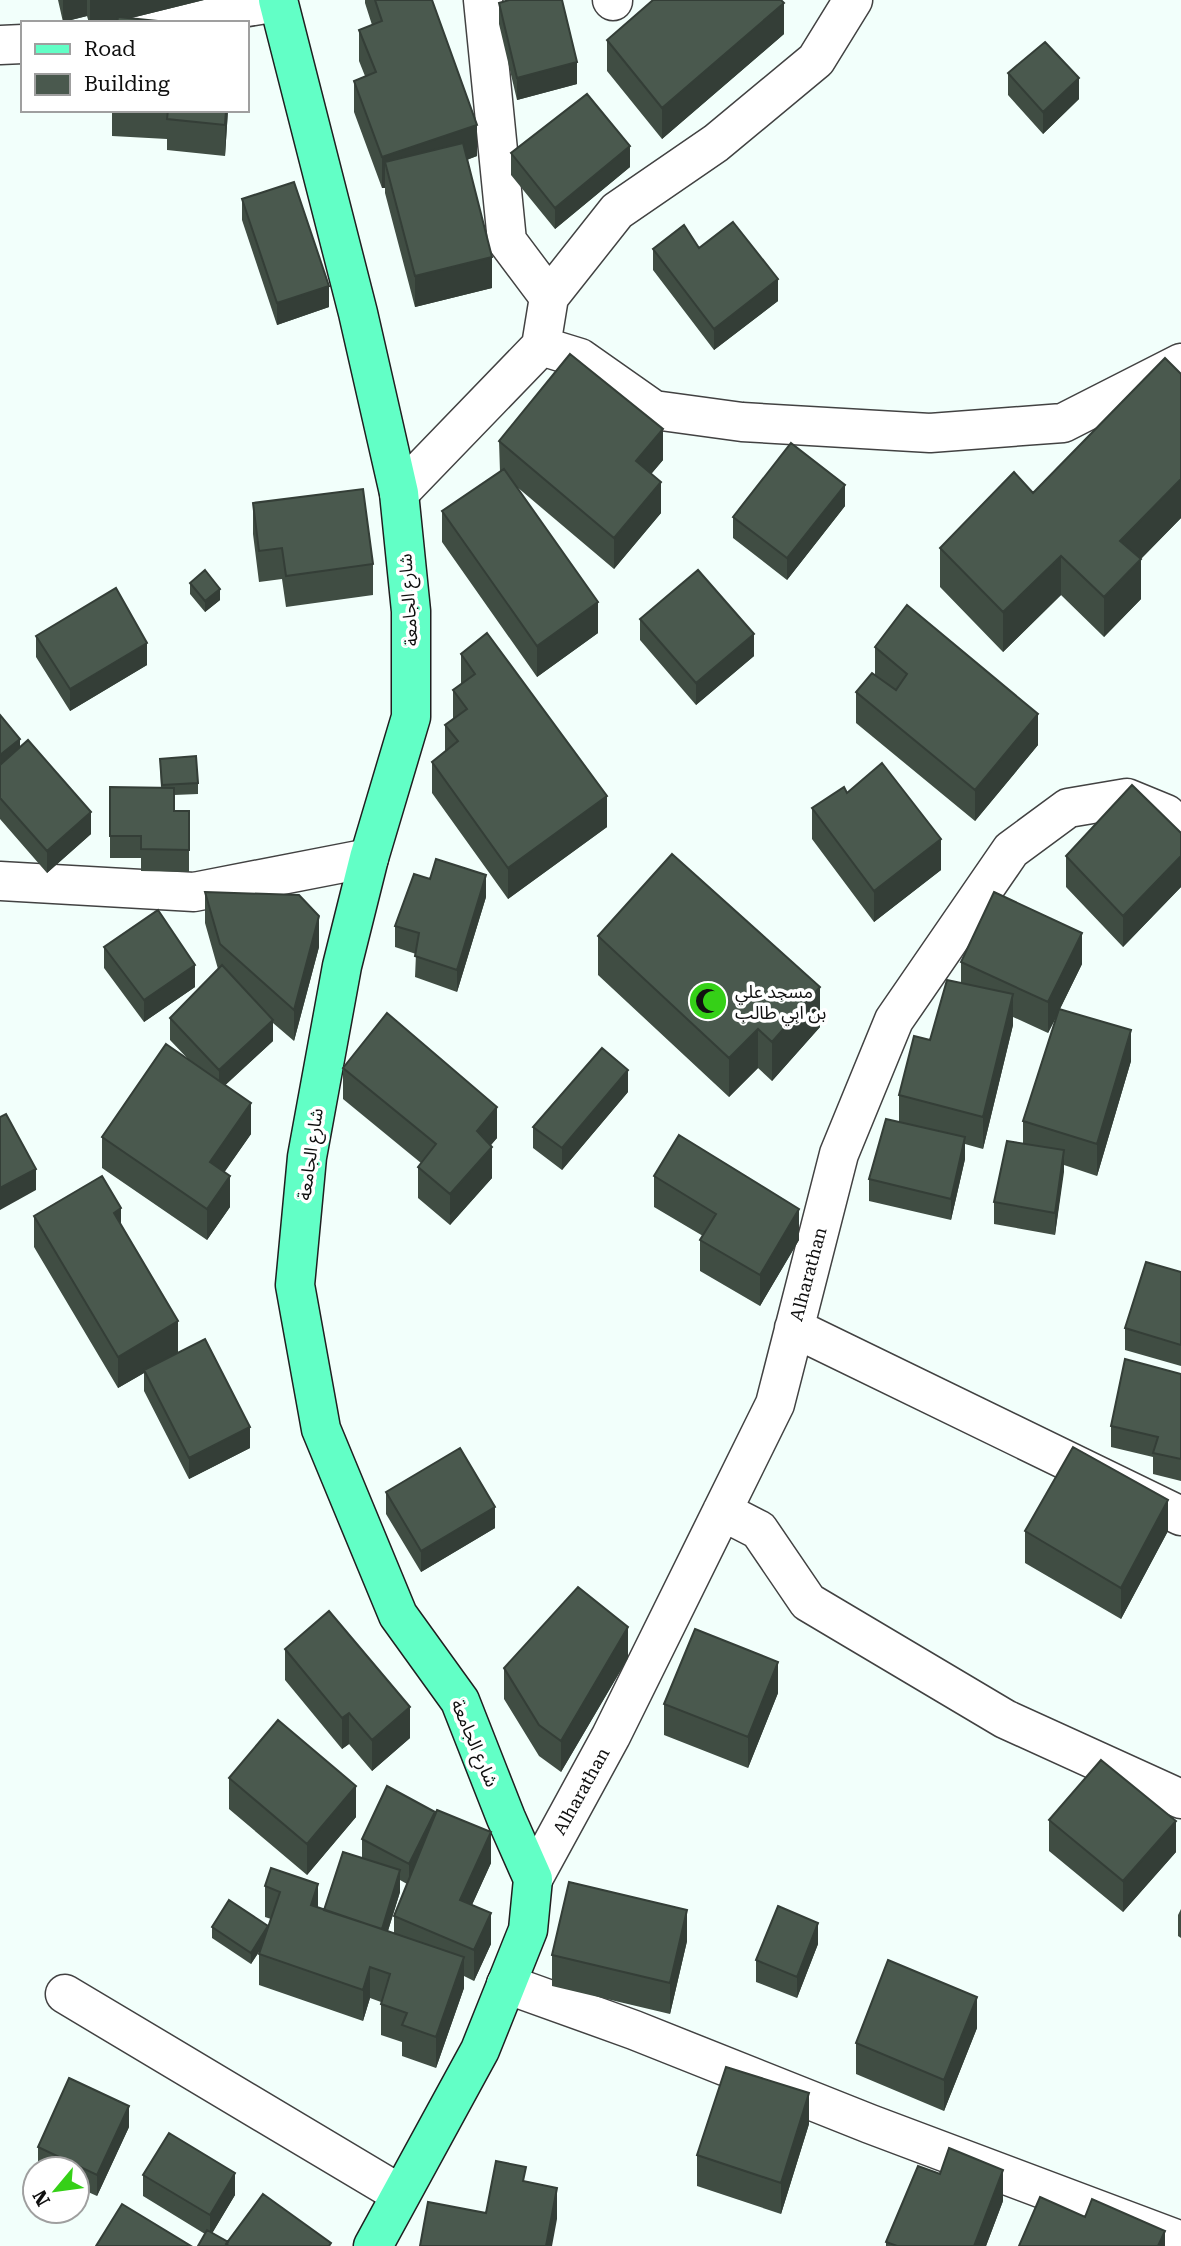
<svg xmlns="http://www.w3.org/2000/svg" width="1181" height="2246" font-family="'Roboto Serif','Noto Sans Arabic',serif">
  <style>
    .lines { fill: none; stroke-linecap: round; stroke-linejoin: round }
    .minor-casing { stroke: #424242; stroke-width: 41 }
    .major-casing { stroke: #202020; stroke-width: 41 }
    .minor { stroke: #fff; stroke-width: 38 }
    .major { stroke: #62ffc6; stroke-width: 38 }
    .wall { fill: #404d43; fill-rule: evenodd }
    .shaded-wall { fill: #343e37 }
    .building { fill: #4a594e; stroke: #343e37; stroke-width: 2 }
    .labels { text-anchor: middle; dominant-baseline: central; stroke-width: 7; stroke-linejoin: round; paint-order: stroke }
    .street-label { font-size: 18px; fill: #0f0f0f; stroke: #fff }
    .poi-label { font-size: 18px; fill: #0f0f0f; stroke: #fff; text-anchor: start }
  </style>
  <rect width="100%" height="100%" fill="#f2fffb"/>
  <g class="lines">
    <g class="minor-casing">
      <path id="minor" d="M483 0 507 241 549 297
        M612 0 613 1
        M150 23 278 2
        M0 45 23 44
        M541 346 549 297 617 211 716 143 816 60 853 0
        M399 493 541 346 580 358 654 410 742 422 930 433 1063 423 1181 363
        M0 881 194 892 369 858
        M794 1328 1181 1516
        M722 1511 759 1530 808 1602 1005 1719 1181 1799
        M533 1879 611 1736 775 1404 839 1154 894 1020 1011 850 1068 808 1127 798 1166 814 1181 828
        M506 1984 634 2030 870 2124 1176 2239
        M65 1994 400 2194"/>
    </g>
    <g class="major-casing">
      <path id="major" d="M278 0 358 313 399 493 411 611V717L369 858 342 966 307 1157 295 1285 321 1429 398 1615 460 1701 506 1818 533 1879 528 1930 480 2050 373 2246"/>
    </g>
    <use href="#minor" class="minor"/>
    <use href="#major" class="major"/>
  </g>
  <path class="wall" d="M58 0H204L111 23H89L87 16 63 22Z
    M365 0H432L477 156 467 160 492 288 415 307 385 193V188H382L354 112V81L365 76 359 61V30L372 25 365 3Z
    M499 3 577 84 517 100 499 24Z
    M784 34 662 139 607 71V40Z
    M1008 73 1079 99 1043 134 1008 95Z
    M112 110H228L225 156 167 150V139L112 136Z
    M511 153 630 167 555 229 511 175Z
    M242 199 329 307 277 325 242 220Z
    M699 248 778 301 714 350 653 270V249Z
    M1181 374V518L1141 559V599L1104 637 1061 595 1003 652 940 587V548L1033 493Z
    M499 441 663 460 651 474 661 513 614 569 517 487 598 633 537 677 442 542V511L500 472Z
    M253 503 373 564V595L286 607 282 579 259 582 253 534Z
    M845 506 787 580 733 538V517Z
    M190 583 220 600 205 612 190 594Z
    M640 619 754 656 696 705 640 640Z
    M36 636 147 665 70 711 36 657Z
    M875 647 1038 745 975 821 856 723V692L875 675Z
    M461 654 607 827 508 899 432 793V762L445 751V725L453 719V690L461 684Z
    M0 715 20 748 91 834 47 873 0 819Z
    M160 759 198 783V794L174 795V811H189V872L141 871V858H110V787L161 788Z
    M847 793 941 870 874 922 812 839V808Z
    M1181 833V887L1123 947 1066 887V856Z
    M205 892 319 947 294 1041 273 1023V1041L225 1085 251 1134 224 1172 230 1207 207 1240 102 1168V1137L190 1061 170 1040V1018L218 969 205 923Z
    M486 897 457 992 415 977 416 954 395 947V926Z
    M598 936 820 1027 772 1081 758 1068 729 1097 598 975Z
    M104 947 195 987 144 1022 104 968Z
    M961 962 1082 964 1060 1009 1131 1061 1097 1176 1064 1165 1055 1235 994 1224V1202L1023 1143V1121L1056 1018 1048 1033 1013 1017V1025L983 1149 965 1144V1159L951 1220 869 1201V1179L899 1122V1095L961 983Z
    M343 1068 497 1138 490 1145 492 1178 450 1225 418 1198V1167L421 1163 343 1099Z
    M628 1092 562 1170 533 1148V1127Z
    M654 1176 799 1240 760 1306 700 1271V1240L703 1236 654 1207Z
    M34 1216 178 1352 250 1448 189 1479 144 1391V1373L118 1388 34 1247Z
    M1181 1272V1366L1125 1350V1328Z
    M1181 1374V1481L1153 1474V1457L1111 1447V1426Z
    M386 1492 495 1528 421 1572 386 1514Z
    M1025 1531H1168L1121 1619 1025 1563Z
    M285 1649 410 1738 372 1771 349 1744 342 1749 285 1680Z
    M628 1658 561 1772 539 1756 504 1699V1668Z
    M778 1693 748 1768 664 1735V1704Z
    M229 1778 356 1817 307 1875 229 1809Z
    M435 1816 491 1863 472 1905 491 1944 474 1981 464 1976V1988L436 2068 402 2056V2042L381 2035V2002L370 1998 363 2021 259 1985V1954L261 1949 251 1964 212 1938V1927H268L271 1919 265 1917V1886L271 1868 318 1908 324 1910 362 1858V1839ZM400 1880 407 1884 394 1916V1933L388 1931 400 1892Z
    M1049 1820 1176 1852 1123 1912 1049 1851Z
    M1181 1909V1938L1178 1936V1915Z
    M687 1941 670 2014 552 1986V1955Z
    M818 1944 797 1998 756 1982V1960Z
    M977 2028 944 2111 856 2074V2043Z
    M809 2124 781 2214 697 2186V2155Z
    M129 2127 97 2196 77 2187V2169H38V2147Z
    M143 2175 235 2195 212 2233 228 2242 331 2246H198L205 2234 143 2196Z
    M1003 2201 986 2246H886V2242Z"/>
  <path class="shaded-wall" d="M63 0H87V16L63 22Z
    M90 0H204L111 23H90Z
    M784 3V34L662 139V108Z
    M577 62V84L517 100V78Z
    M1079 78V99L1043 134V112Z
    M226 110H228L225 156V125Z
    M477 125V156L391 186 385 162V188H382V157Z
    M630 146V167L555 229V208Z
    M492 257V288L415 307V276Z
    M778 279V301L714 350V329Z
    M329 286V307L277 325V303Z
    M663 429V460L636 492V461Z
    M1181 479V518L1120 580V541Z
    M661 482V513L614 569V538Z
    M845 485V506L787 580V558Z
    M1061 556V595L1003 652V612Z
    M1141 559V599L1104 637V597Z
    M220 589V600L205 612V601Z
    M598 602V633L537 677V646Z
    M754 634V656L696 705V683Z
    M147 643V665L70 711V689Z
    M1038 714V745L975 821V790Z
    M20 739V770L0 786V755Z
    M607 796V827L508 899V868Z
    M91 812V834L47 873V851Z
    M941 839V870L874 922V891Z
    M1181 856V887L1123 947V916Z
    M486 875V897L457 992V970Z
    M319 916V947L294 1041V1010Z
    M1082 933V964L1048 1033V1002Z
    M195 965V987L144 1022V1000Z
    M820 987V1027L772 1081V1042Z
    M1013 994V1025L983 1149V1117Z
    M273 1020V1041L219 1091V1070Z
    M758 1029V1068L729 1097V1058Z
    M1131 1030V1061L1097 1176V1144Z
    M628 1070V1092L562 1170V1148Z
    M251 1103V1134L210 1193V1162Z
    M497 1107V1138L477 1162V1131Z
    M965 1137V1159L951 1220V1199Z
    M492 1147V1178L450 1225V1194Z
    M1064 1150V1172L1055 1235V1213Z
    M36 1169V1190L0 1210V1188Z
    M230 1176V1207L207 1240V1209Z
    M121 1208V1239L114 1213Z
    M799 1209V1240L760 1306V1275Z
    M178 1321V1352L144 1370V1373L118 1388V1357Z
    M250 1427V1448L189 1479V1458Z
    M1168 1500V1531L1121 1619V1588Z
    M495 1507V1528L421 1572V1551Z
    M628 1627V1658L561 1772V1741Z
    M778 1662V1693L748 1768V1737Z
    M410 1707V1738L372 1771V1740Z
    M349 1713V1744L342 1749V1718Z
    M356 1786V1817L307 1875V1844Z
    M435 1812V1833L409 1885V1864Z
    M1176 1821V1852L1123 1912V1881Z
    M491 1832V1863L460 1931V1900Z
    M400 1870V1892L381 1953V1931Z
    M318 1884V1915L311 1905Z
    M687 1910V1941L670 2014V1983Z
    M491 1913V1944L474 1981V1950Z
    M818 1923V1944L797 1998V1977Z
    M268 1926V1937L251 1964V1953Z
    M464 1957V1988L436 2068V2037Z
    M370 1967V1998L363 2021V1990Z
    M977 1997V2028L944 2111V2080Z
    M809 2093V2124L781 2214V2183Z
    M129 2106V2127L97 2196V2175Z
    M1003 2170V2201L986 2246H974Z
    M235 2173V2195L210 2237V2215Z
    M557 2188V2219L552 2246H546Z
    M1165 2231V2246H1158Z"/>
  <path class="building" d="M375 0H432L477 125 382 157 354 81 376 72 359 30 382 21Z
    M509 0H562L577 62 517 78 499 3Z
    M653 0H781L784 3 662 108 607 40Z
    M118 17 178 23H117Z
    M1045 42 1079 78 1043 112 1008 73Z
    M587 94 630 146 555 208 511 153Z
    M168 110H226L225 125 167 119Z
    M463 143 492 257 415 276 385 162Z
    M294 182 329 286 277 303 242 199Z
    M733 222 778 279 714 329 653 249 684 225 699 248Z
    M570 354 663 429 636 461 661 482 614 538 499 441Z
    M1165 358 1181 374V479L1120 541 1141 559 1104 597 1061 556 1003 612 940 548 1014 472 1033 493Z
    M791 443 845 485 787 558 733 517Z
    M504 469 598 602 537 646 442 511Z
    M363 489 373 564 286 576 282 548 259 551 253 503Z
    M205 570 220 589 205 601 190 583Z
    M698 570 754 634 696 683 640 619Z
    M116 588 147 643 70 689 36 636Z
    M907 605 1038 714 975 790 856 692 872 673 896 690 907 674 875 647Z
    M487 633 607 796 508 868 432 762 458 741 445 725 467 709 453 690 475 674 461 654Z
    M0 715 20 739 0 755Z
    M28 740 91 812 47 851 0 798V765Z
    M196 756 198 783 162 785 160 759Z
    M882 763 941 839 874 891 812 808 844 787 847 793Z
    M1132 785 1181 833V856L1123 916 1066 856Z
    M110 787 174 788V811H189V850L141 849V836H110Z
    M672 854 820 987 772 1042 758 1029 729 1058 598 936Z
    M436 859 486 875 457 970 415 956 419 933 395 926 414 874 430 879Z
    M205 892 299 895 319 916 294 1010 220 944Z
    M994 892 1082 933 1048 1002 961 962Z
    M158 910 195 965 144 1000 104 947Z
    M222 965 273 1020 219 1070 170 1018Z
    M947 980 1013 994 983 1117 899 1095 914 1036 930 1040Z
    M1059 1009 1131 1030 1097 1144 1023 1121Z
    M387 1013 497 1107 477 1131 492 1147 450 1194 418 1167 436 1144 343 1068Z
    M166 1044 251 1103 210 1162 230 1176 207 1209 102 1137Z
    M602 1048 628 1070 562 1148 533 1127Z
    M6 1114 36 1169 0 1188V1117Z
    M886 1119 965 1137 951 1199 869 1179Z
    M679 1135 799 1209 760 1275 700 1240 716 1214 654 1176Z
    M1007 1141 1064 1150 1055 1213 994 1202Z
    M102 1176 121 1208 114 1213 178 1321 118 1357 34 1216Z
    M1146 1262 1181 1272V1345L1125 1328Z
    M205 1339 250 1427 189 1458 144 1370Z
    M1125 1359 1181 1374V1459L1153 1453 1158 1437 1111 1426Z
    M1073 1447 1168 1500 1121 1588 1025 1531Z
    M460 1448 495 1507 421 1551 386 1492Z
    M578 1587 628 1627 561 1741 539 1725 504 1668Z
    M329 1611 410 1707 372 1740 349 1713 342 1718 285 1649Z
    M695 1629 778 1662 748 1737 664 1704Z
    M278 1720 356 1786 307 1844 229 1778Z
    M1101 1760 1176 1821 1123 1881 1049 1820Z
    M387 1786 435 1812 409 1864 362 1839Z
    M437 1810 491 1832 460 1900 491 1913 474 1950 394 1916Z
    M343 1852 400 1870 382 1929 324 1910Z
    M271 1868 318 1884 311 1905 464 1957 436 2037 402 2025 407 2013 381 2004 390 1974 370 1967 363 1990 259 1954 280 1892 265 1886Z
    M569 1882 687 1910 670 1983 552 1955Z
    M229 1900 268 1926 251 1953 212 1927Z
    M778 1906 818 1923 797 1977 756 1960Z
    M888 1960 977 1997 944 2080 856 2043Z
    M726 2067 809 2093 781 2183 697 2155Z
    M69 2078 129 2106 97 2175 38 2147Z
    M169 2133 235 2173 210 2215 143 2175Z
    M949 2148 1003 2170 974 2246H897L886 2242 918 2166 940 2174Z
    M496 2161 526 2167 523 2181 557 2188 546 2246H420L428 2202 486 2213Z
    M263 2194 331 2243 329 2246H229L226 2244Z
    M1040 2197 1085 2217 1092 2199 1165 2231 1158 2246H1019Z
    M122 2204 191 2246H96Z
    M207 2230 228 2242 226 2246H198Z"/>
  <defs>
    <g id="mosque-disc" transform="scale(2.0125)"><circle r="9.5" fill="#35d017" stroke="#fff"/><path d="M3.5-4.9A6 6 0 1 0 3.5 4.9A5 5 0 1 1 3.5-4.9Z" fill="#111"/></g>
  </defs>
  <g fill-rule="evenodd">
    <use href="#mosque-disc" x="708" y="1001"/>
  </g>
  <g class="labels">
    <g class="street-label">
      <text transform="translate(408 600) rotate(-94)">شارع الجامعة</text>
      <text transform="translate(310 1154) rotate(-82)">شارع الجامعة</text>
      <text transform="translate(808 1274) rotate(-75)">Alharathan</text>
      <text transform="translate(475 1743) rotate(67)">شارع الجامعة</text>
      <text transform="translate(581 1791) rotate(-61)">Alharathan</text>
    </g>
    <g class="poi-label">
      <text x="735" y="991">مسجد علي<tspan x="735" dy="21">بن ابي طالب</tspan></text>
    </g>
  </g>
  <rect x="21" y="21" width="228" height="91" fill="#ffffff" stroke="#9f9f9f" stroke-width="2"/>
  <rect x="35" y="44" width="35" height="10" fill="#62ffc6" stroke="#9f9f9f" stroke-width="2"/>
  <text x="84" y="56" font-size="21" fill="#0f0f0f">Road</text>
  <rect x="35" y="74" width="35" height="21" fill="#4a594e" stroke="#9f9f9f" stroke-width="2"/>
  <text x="84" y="91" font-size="21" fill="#0f0f0f">Building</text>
  <g transform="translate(56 2190) rotate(241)"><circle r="33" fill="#ffffff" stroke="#9f9f9f" stroke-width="2"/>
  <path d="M0-5L12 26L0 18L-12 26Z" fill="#35d017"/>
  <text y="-10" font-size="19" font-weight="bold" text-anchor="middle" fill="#0f0f0f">N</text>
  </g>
</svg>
